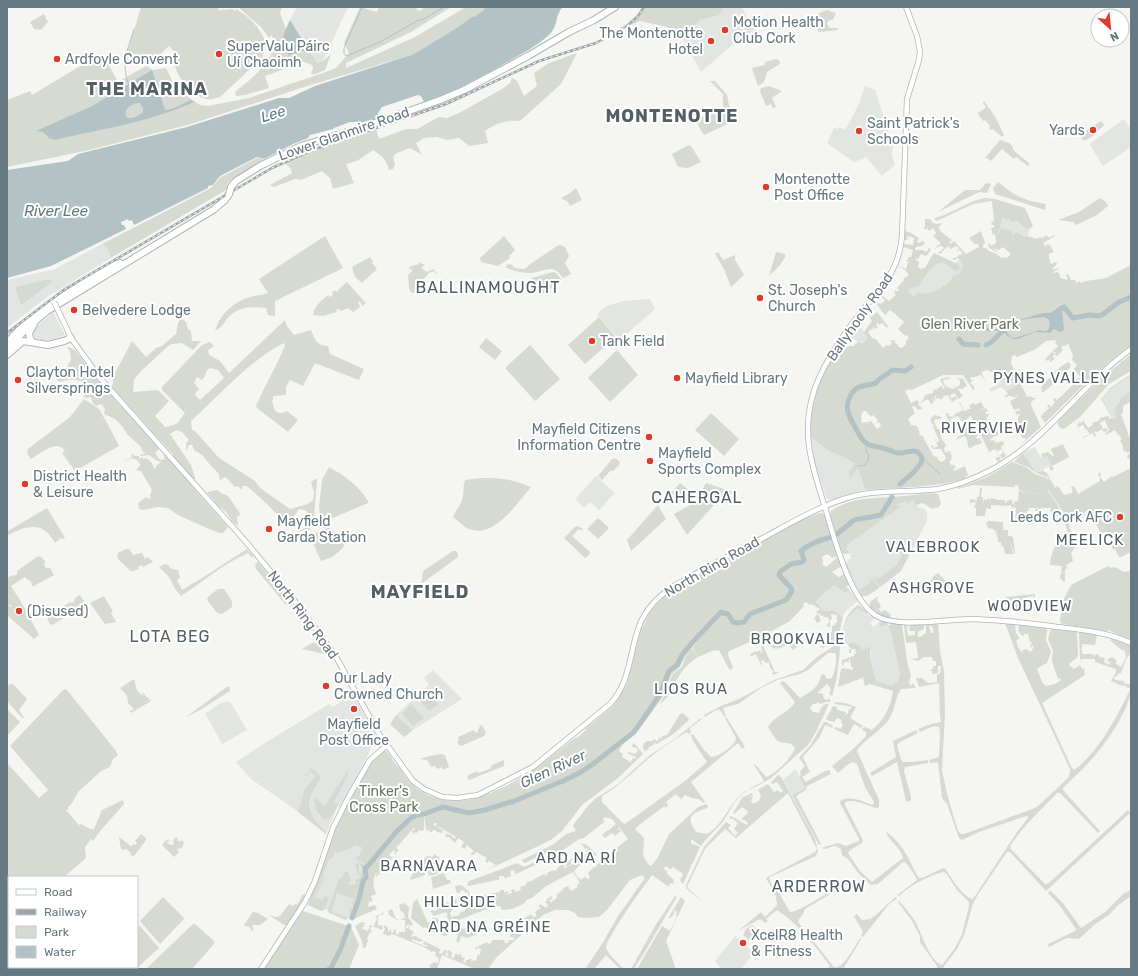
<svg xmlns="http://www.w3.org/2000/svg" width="1138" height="976" font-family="Rubik,sans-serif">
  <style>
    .built { fill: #e3e5e3 }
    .green { fill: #d6dad1; fill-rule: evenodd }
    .water { fill: #b3c3c5; fill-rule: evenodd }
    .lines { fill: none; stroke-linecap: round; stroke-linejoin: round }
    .stream { stroke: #b3c3c5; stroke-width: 1 }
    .river { stroke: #b3c3c5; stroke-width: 5 }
    .secondary-casing { stroke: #afb6b9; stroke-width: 6 }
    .highway-casing { stroke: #b0b5b7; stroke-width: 8 }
    .secondary { stroke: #fff; stroke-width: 4.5 }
    .highway { stroke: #fff; stroke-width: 6 }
    .rail-casing { stroke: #9ea6aa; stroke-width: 2.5 }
    .rail { stroke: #fff; stroke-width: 1; stroke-dasharray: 3; stroke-linecap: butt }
    .secondary-bridge-casing { stroke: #afb6b9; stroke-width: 6; stroke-linecap: butt }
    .highway-bridge-casing { stroke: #b0b5b7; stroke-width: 8; stroke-linecap: butt }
    .secondary-bridge { stroke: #fff; stroke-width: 4.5 }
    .highway-bridge { stroke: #fff; stroke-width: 6 }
    .poi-dot { fill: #dc3c2b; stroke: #fff; stroke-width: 1.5 }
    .labels { text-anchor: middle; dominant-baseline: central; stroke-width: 4; stroke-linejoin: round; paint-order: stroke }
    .poi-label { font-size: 14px; fill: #657982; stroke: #fff; text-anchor: start }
    .street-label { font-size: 14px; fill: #657982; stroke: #fff }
    .park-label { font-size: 14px; fill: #6b7964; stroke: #fff }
    .water-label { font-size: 15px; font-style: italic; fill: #617b7f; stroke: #fff }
    .neighbourhood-label { font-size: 15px; letter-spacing: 1px; fill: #536167; stroke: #fff }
    .quarter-label { font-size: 16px; letter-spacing: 1px; fill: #536167; stroke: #fff }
    .district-label { font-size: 18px; font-weight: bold; letter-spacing: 1px; fill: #536167; stroke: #fff }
  </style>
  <rect width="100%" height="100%" fill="#f5f5f2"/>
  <path class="built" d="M297 7H348L323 61 317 63 290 20Z
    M724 7H742L750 23H759L762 22 764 23 731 46 701 72 682 37 700 20 720 15Z
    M865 86 875 90 893 147 892 155 895 165 882 176 866 157 855 162 852 161 827 143 834 128 837 129 839 127 845 130 859 104Z
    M1124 119 1131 130V147L1103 166 1090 145 1092 142Z
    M994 212 1016 219 1024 225 1029 231 1027 237 999 243 994 225Z
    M102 244 106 246 110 255 109 259 47 297 7 328V280L55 269Z
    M933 253 955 263 959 260 975 266 938 291 915 298 905 288 920 277Z
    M650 299 655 309 620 340 597 314 606 306 624 301Z
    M53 312 65 335 56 339 41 340 35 338 32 334 34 329Z
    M856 323 860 326 870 341 868 343 858 342 853 338 850 342 846 339Z
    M1131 376V391L1120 399 1114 411 1116 417 1113 419 1102 399 1110 389Z
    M1010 377 1015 386 1005 391 1002 387 991 392 989 389Z
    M811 437 827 450 839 455 856 463 858 468 865 490 845 495 832 500 827 499 814 463Z
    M1035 447 1041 458 1047 456 1052 465 1036 473 1023 453Z
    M596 476 615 493 599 510 590 502 584 508 575 499Z
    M905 500 907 504 913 500 919 508H923L927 512V521L901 571 869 595 864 596H862L858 590 846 564 847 561 851 558 850 553 846 548 847 545 899 507 898 503Z
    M835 585H844L850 590 858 601 847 610 842 617 838 613 829 610H822L816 603 825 592Z
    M858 605 867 612V614L875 618 870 624 874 627 880 621 883 623 885 622 891 632 900 675 897 682 893 686 891 687 876 681 870 658 871 650 864 652 854 644H844L846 621 853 609Z
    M433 670 462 699 413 730 396 715 429 685 424 678Z
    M353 695 376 736 363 766 339 808 332 803 350 773H348L329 803 337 807 326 834 313 822 251 779 236 762 260 746 329 704 333 707Z
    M227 701 231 703 247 730 222 744 205 713 208 712 221 703Z
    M793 770H796L798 773 805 788 792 795 784 780 786 777 792 773Z
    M332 838 374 848 350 918 347 919 329 913V911L325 909 321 911 308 905Z
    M735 936 754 953 741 969H722L716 963 715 961Z"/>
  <path class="green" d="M141 7H217L220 11 223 9 224 10 232 9 235 11 236 9C250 17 259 27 266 42L265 43V50L262 56 263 57 219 98 218 97C201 109 169 73 175 56L173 55 176 53 169 46 149 65 126 57Z
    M238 7H282L280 13 286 29 290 20 317 63 323 61 331 54 325 70 315 74H311L313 68 312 65 304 62 265 76 269 88 245 95 236 96 235 92C248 82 285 53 271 35L269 38 261 27Z
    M360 7 377 12 379 7H414L420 11 425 7H451L411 32 346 63V68L415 37 466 7H485L484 10 474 17 473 16 458 27 414 54 301 88 191 124 85 151 7 167V100L30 91 32 95 102 53 118 82 146 66 153 70 166 68 173 82 188 97 200 105 208 106 249 98 323 73 336 68 349 53 344 43Z
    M645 7H724L720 15 700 20 682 37 667 27 640 21 631 25Z
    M827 10 836 13 833 20H829L827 23 829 28H838V30L818 32V25L814 21 812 22 810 19 819 13Z
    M44 14 48 22V23L47 22C43 29 42 31 34 29L30 22Z
    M577 53 561 84 520 121C506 120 497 123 485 131L488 143 469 146 459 138 447 140 437 137 424 138 416 143 422 155 410 148 397 153 393 156 395 164 393 169 389 170C387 160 382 156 373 150L357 161 346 164 354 183 333 189 330 178 322 171 301 180 295 179 274 187 270 185 292 173 291 169 285 163 304 154 376 129 379 139 406 129H417L439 117 447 118 461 112 502 89 510 83 512 78 517 81 524 96 537 86 534 73 549 63Z
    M776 59 779 60 780 64 767 72 764 82 758 86 752 68 765 65V62Z
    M710 81H715L727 95 729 105 736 120 704 135 695 120 723 108V94Z
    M769 86 782 91 772 98 776 107 773 108 771 104 766 106 760 91 761 88Z
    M984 101 996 118 1004 135 1002 137 993 129 991 130 989 128 990 126 985 120 983 121 978 114 979 111 980 112 986 107 983 103Z
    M1101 121 1104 125 1093 136 1084 141 1079 135Z
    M1000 140 1009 143 1013 147V150L1030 164 1028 166 1016 157 1014 159 1002 149 991 161 987 158H985Z
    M689 145 691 146 701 162 688 168 678 167 672 154Z
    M257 158 265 160 233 179 228 183 226 190 109 259 110 255 106 246 102 244 211 188 221 177Z
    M998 182C1016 197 1024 200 1046 204L1045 210 995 194 993 188Z
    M986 183 991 184 987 193 979 192 938 212 965 190H980Z
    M576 188 582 200 570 206C568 202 567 200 562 199L561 198 570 193Z
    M985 198 995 199 1025 208 1033 226 1028 230 1016 220 1014 222 1009 220V217L1008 220 1002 218 997 238 1001 228 1012 231 1011 232 1013 234 1011 237 1016 232 1025 237 1026 236 1035 238V239L1041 237 1042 239 1044 236H1048L1049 238 1054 235 1055 236 1043 243 1045 246H1047L1046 244H1048L1049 245H1050L1054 252 1049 254V258L1051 264 1056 262 1057 264 1053 268V270L1058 268 1059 269 1053 272 1054 273 1057 272 1059 273 1060 278 1068 280 1066 275 1068 274 1071 280H1075L1076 283 1079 281 1081 283 1086 281 1106 278 1131 265V345C1099 367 1073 396 1045 423L1036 408 1041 416 1049 408 1047 406 1049 404 1051 407 1055 402 1053 400 1055 398 1057 400 1075 383 1074 381 1078 378 1079 379 1081 378 1074 369 1077 365 1072 360 1073 356 1068 343 1066 346 1064 345 1061 348 1063 350 1057 356 1054 354 1056 352H1053L1054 355 1052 357 1055 358 1051 362 1049 361 1051 358 1047 361 1044 358 1045 359 1049 355 1051 357 1049 355 1058 346 1055 343 1057 340 1046 341 1034 350 1017 357 1015 355 1012 356 1011 363 1027 397 1030 396 1033 398H1036L1031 402V405L1041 427 1018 447 1026 439 1025 438H1022L1020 433 1027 431 1025 428H1023L1022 426 1018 428 1017 422 1012 423 1019 419 1018 417 1020 415 1019 414 1017 415 1015 412 1018 410 1020 412 1019 408 1014 410 1010 401 1016 398 1018 394 1014 398 1012 396H1008L1006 398 1005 396 1008 394 1006 391 1015 386 1011 380 1010 381 1008 378 1000 382 994 376 997 374V372H990L988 370 981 372 986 382 980 374 979 376 970 378 971 380H974L970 382 975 388 973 390 963 375H943L912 390 909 389 905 391 911 403 917 400 919 403 923 400 925 395 933 393 934 394 933 391 936 389 937 391 938 388 942 386 943 389H945L940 379 944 378 950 377 949 379 943 380 945 387 946 384 947 387 953 389 960 385V380L957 379V378L963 379 967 386 962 389 957 388 963 396 958 399 955 393 950 395 951 399 955 396 957 399 952 402 948 395 944 396 941 400 940 398 937 399 935 395V401L932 397 934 402 931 404 928 399 918 404V406L920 405 922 409 921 410 920 409 918 410 915 406 912 407 915 413 908 419 911 425 917 426 920 433 919 434 920 436 922 435 934 457 936 456 939 461 942 462 945 460 946 458 941 449H933L931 446 932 445 934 448 938 446 936 443 939 441 938 438 936 439 937 440 935 441V440L938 437 934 430 936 429H934L933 426 935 425 932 424 930 419 935 415 942 417 940 419H935L934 423 936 424 935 426 937 427V429H939L941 433 940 434 943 442 944 441 946 446 944 448 945 453 947 452V450L948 452 950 451 952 457 951 458 952 460 949 461 951 465H954L956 468 953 469 954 471 965 466 968 475 964 478H967C936 488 899 487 865 490L858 468 850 478 849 472 855 463 839 455 827 450 811 437C810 400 820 378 839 347L842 346H854L855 344 858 342 863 343 868 338 864 332 872 321 868 314 864 311 867 308 866 312 871 317 877 312 888 326 887 328 882 323 879 325 878 323 876 324 878 327 876 329 874 327 872 330 871 329 868 332 872 338 876 339 883 348 887 345 889 346 891 344 893 345 890 341 891 340 892 341 894 340 895 341 894 343H896L899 347 902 348 906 344V341L908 339V336L904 335 898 329 904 322 893 312 890 310 885 315 873 300 878 295 880 297 876 301 880 304 885 301 879 293 889 301 896 295 894 293 896 290 897 292 899 290 897 288 904 280 903 279 909 275 906 271 898 265 906 269 908 262 906 260H908V257H911L913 250 903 247 904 244 913 245 914 238 908 236 907 240H904L905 231 911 233 919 238 917 242 918 243 923 241 925 243 922 246 916 247 915 249V250H922L926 252 928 250 929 247 931 250 926 256 921 254 918 259 916 258V260L919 262 918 267 921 269 926 267 934 253 955 263H957L960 267 959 270 955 271 943 262C930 264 926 276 919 286L912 288 908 290 914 297 918 292 920 294C928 293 938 292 944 285L945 286 953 277 952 276 960 273 963 267 961 261 959 260 958 258 955 260 951 259 957 257 959 255 963 254 960 250 956 251 959 248 956 246 951 249 948 246 940 254 938 253 944 248 942 246H940L934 249 941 243 933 236 936 233 933 228 929 231 927 228 925 230 924 228 925 226V219H930C934 225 936 224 943 223L938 228 941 230 940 231 952 240 949 243 950 244 954 241 966 254 979 247 978 244H973L974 243 969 238 981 231 985 243 983 245V248H986L989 251 997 254 1002 259V258L1001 257 1007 258 1011 254 1003 247 999 250 993 248 999 253 989 248 988 244H990L991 246 996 243 995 234 993 235 991 228 995 227 994 225H992L991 222 994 221 992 201 973 204 937 221 934 219 935 218C954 213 965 202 985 198ZM864 411H866L871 417 873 415 878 420 876 424 879 422 881 426 877 429 871 421 868 422V425L867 422 862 423C860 419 861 413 864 411Z
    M1100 198 1106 202 1108 206 1097 215 1076 225 1073 222 1058 220 1079 212Z
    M325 236 343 268 275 301V316L268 315 266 308C253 307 241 306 231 315 224 320 225 326 215 331 220 314 233 302 250 297 256 295 262 295 268 293L259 279Z
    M504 236 515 250 509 256 510 258 498 266 481 262 480 258Z
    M560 245 565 247 569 256 565 263 571 274 563 278C553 263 546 271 532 273 524 273 512 271 505 267L508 264 512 265 515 268 525 269 529 265 557 246Z
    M718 252 723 260 735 255V260L744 275 731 287 724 269 715 254Z
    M776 252 785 254V257L780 265 769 276Z
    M370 257 373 261 372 263 377 269 362 283 355 277 352 267Z
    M419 262 425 265 421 268 427 272 433 269 437 273 436 274 434 271 429 273 414 290 416 292 412 293 409 289 408 275 413 270 410 269 409 267 419 264Z
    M553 272 556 273 561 279 559 283 542 294 531 278Z
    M50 279 52 282 21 305 15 287Z
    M347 282 366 303 362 306 360 301 358 302 360 307 353 312 348 308 341 311 339 309 336 310 337 312 323 316 313 315C315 305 321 301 328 295L330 297 333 295 332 293 335 290 336 292Z
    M599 317 616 337 585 364 568 345Z
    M181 318 186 322 188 329 191 331 192 341H201L193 350 182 343 172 344 168 346 140 372 134 380 133 392 158 390 169 401 155 416 165 427C181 424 176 423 185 413L162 390V387L202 345 210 342 214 346 208 350 209 355 220 361 229 373 285 320 287 326 294 335 311 330C315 340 317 346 328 346L330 354 364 369 359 380 315 363 303 386 290 380 286 387V395L273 396V400L271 401 273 403C274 412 278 416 287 411L298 420 288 432 257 408 256 406C265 385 277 366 285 345L284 343C251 359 219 396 191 421L192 430 195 431 219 458 255 481 260 488 290 509 308 504 313 500 314 492 311 482 317 478 314 520 310 530H303L297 534V532L307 527 310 524 308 521 309 514 305 510 299 509 290 522 287 525 267 504 247 486H242V490L238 486 235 487C231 484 230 480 225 477L220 480 219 474 212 467 202 455 194 450 192 445H189L186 451V443L189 440 182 432 176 430 170 434 191 465 196 480 190 476 174 458 173 454 156 436 112 387 114 375 132 341 146 357 156 348 162 346 176 334 178 323ZM210 368 218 370 224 378 200 400 195 395 196 392 199 389 194 383 197 377 202 380 205 376 207 370Z
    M486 338 502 351 495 360 479 347Z
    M530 345 560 379 535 401 505 368Z
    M67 347C75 347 82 359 86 365 108 395 136 420 159 449L155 453 160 460 165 459 163 454 173 463 165 454 228 525 229 526 188 482 228 527 223 533H219L209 529 178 515 168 508 158 507 143 510 139 509 138 503 146 497 149 499 151 498 150 495 152 490 141 471 136 470 140 466V464L137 460 132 458 121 463 132 457 131 454H132L135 456H139V459L142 457 144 459 146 458 152 463 154 468H156V466L161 462 157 461 149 455 140 456V455L146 453 142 451 141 447 127 434 122 426 115 419 104 414 105 409 101 404 96 406 93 403 91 397 87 398 84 397V394L88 395C89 377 72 378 60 382L57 380 56 377 64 369 69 367 67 366 71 360 70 352Z
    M617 350 638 375 610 402 588 378Z
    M1131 354V371L1109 384 1081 416 1064 429 1060 428 1057 423 1060 419 1104 376Z
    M1069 362 1071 365 1070 368 1051 386 1042 393 1041 387C1049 379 1058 366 1069 362Z
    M1131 374V376L1110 389 1102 399 1113 419 1116 417 1114 411 1121 398 1131 391V401L1123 406V413L1121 414 1131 441V459H1128L1127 456 1130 453 1129 452 1127 453 1125 450 1123 451V446L1120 440 1122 439 1119 435H1118L1115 430 1106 435 1105 434 1109 430 1105 420 1100 423 1103 429 1107 428V431L1104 432 1102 429 1097 432 1094 431 1096 436 1094 437 1093 433 1083 438V437L1090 434 1086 429 1084 430 1085 428 1083 425 1078 427 1079 431C1077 427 1077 424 1080 422L1082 423 1083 422 1082 421 1083 420 1088 428 1093 425 1092 423 1098 421 1100 418 1108 416 1110 419 1112 418 1101 399 1110 388Z
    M84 399 99 409 107 423 119 446 75 471 62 453 65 451C57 438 40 454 31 459L27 453 28 449 70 417Z
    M959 402H960L964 411 967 410 968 411 967 409H971L969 405 974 403 975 405 981 402 984 408 980 411 986 408 988 411 985 412 986 414H990L986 418 991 425 990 426H991L992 429 1000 425 1001 419 1003 424 996 427 999 434 990 439 991 441 994 440 996 443 1003 441 1004 444 1001 447 1006 456 1002 459 1000 455 1003 453 1002 449 998 451 996 450 1001 460 998 462 995 458 999 457 995 449 989 452 980 433 976 437 977 439 980 438 982 443 977 445 975 444 976 445 966 450 969 448 967 443 968 442 965 436 956 440 959 436 964 434 963 430 966 429V427L974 423 971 416 968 417 969 418 962 422 958 416 950 419 953 424 951 425 945 413 949 414V416L953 417 955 414 958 415 955 414 963 410Z
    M711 413 739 439 724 456 695 430Z
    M1063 444 1069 457 1052 466 1051 467H1053L1054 469 1051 471 1049 467 1051 465 1047 456 1043 458 1041 454 1048 452 1052 456H1054L1051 449Z
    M1023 453 1036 473 1044 470V472H1046L1050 478 1036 473 1028 467 1014 462Z
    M615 458 619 461 620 464 613 471H610L602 480 598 476 612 459Z
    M1012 462 1026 467 1035 474 1047 478 1046 483 1048 478 1050 479 1055 488 1058 486 1064 495 1072 493V492L1073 491 1071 487 1074 486 1078 494 1100 481 1099 478H1101L1100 476H1098V475L1100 471 1101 478 1104 482 1112 476 1113 477 1131 468V552L1121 557H1119L1115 549 1113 550 1111 544 1112 543 1106 532 1103 533 1102 536 1089 510 1085 512 1084 516 1070 523 1048 489 1049 493 1034 494 1019 490 1018 485H1015L1014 487 973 485 958 489 957 487 954 488 961 485 960 487 963 486 987 477Z
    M329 467C345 476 358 485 368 501V503L321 523 319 507 322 480Z
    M481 478C502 478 511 479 531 487 516 504 492 543 465 527 461 524 457 520 453 517 456 509 462 504 463 496 464 491 463 485 465 480Z
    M680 483 690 491 680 502 671 493Z
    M706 483 733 492 713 506 687 535 674 514 696 502Z
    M980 488H982L981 497H983V503L984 499 987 500 988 498 990 500 991 498 993 499 994 498 996 500 997 499V500H1005V503L1009 500H1012L1013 506 1015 501H1018L1019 491 1037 494 1050 493 1069 524 1070 529 1077 545 1071 553 1073 561 1066 565 1067 568 1065 570V581L1064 582 1060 578 1061 573 1064 572H1061L1062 566 1050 565C1050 554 1057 546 1057 535L1068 534 1065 523 1060 516 1058 517 1050 511 1051 508H1041V511H1035V509H1039V508H1028L1029 511H1027V508L1026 521H1015L1016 508 1011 507V505H1009V506L991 505V509L986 508 985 516H976V508H974L976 502 970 503V499L976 500V496L977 504V497H979Z
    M218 490 221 493 228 496 241 515 237 516 238 526 232 521 226 512 218 506 207 492Z
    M935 493 938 494 941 503 939 507 932 509 923 503 916 505 913 500 907 504 905 501 897 504 900 507 847 545 848 547 846 548 850 553 845 554 842 553 830 514 831 511C850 498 872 498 894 497 908 496 921 494 935 493Z
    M658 505 666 519 631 551 627 540Z
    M47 508 65 538 62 539 61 538 55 543C52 538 49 533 44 530 33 523 17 530 7 536V529L8 531Z
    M820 513 824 514 838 556 832 558 829 555 827 554 822 557 823 562 822 564 826 567 838 557 842 566 832 572 839 577 844 574 841 567H842L850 584 846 587 849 590 845 593 835 585 825 592 816 602 822 610 835 611 843 617 838 639 823 648 821 647 815 638 821 646 823 644 825 646 831 637 827 631 829 633 832 632V626L835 625V623H837V615L831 614 832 619 830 620V627H828L827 624 829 623V619L827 617H824L823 615 821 616 819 613 818 614 821 621 817 623 814 618 818 614 816 612 820 609 811 604 810 605 806 602 803 604 804 606 790 621 770 632 767 630 763 632 764 634 759 637 762 644H760L758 639 753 640 751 636 749 637 750 642 729 651 728 655 733 667 731 670 729 669 719 650 712 651 698 657 693 648 697 641 701 637 700 636 696 641 691 651 685 657 680 667 671 675 662 698 638 731 622 745 619 751 623 754 622 757 629 761 630 763 633 758 635 759 636 757 627 753 628 752 636 754 638 749 631 746 634 743 643 754 618 778 582 805 562 831 551 840 483 872 496 865 489 861 487 863 485 861 487 858 476 852 473 855 470 854 474 851 467 845 465 849 461 847 464 842 458 838 455 843 449 837H445L447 833 452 836 451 838 452 836 455 839 456 837 436 825 437 823H434L433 825 439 827 438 831 439 828 443 830 442 833 437 832 435 830H433L432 832H430L429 830 430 825 428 831 426 830 424 813V830L421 831 419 830 417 833 415 832 414 835 412 831 415 829 414 828 413 829 396 848 399 850 395 854 394 853 395 851 394 850 389 855 393 858 391 860 388 858 385 861 383 860 382 863 386 868 384 873 382 872 383 867H382L379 873 383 875 379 874 376 877H375L377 874 376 873C372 880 373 886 376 894L371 896 373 901 369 902 368 907 375 905 377 909 356 918 353 919 350 917 349 918 350 908 353 909 351 916 354 906 352 905 354 899 337 893 331 912 347 917 348 918 346 920 329 913 328 910 339 879 342 878 344 873 347 871 351 880 348 883 350 885 356 884 355 880 360 878 355 866 358 862 354 857 359 862V872L360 874 362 872 363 867 360 866V864L362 863 364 866 365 864 358 860 356 857 360 855 363 848 357 845 339 853 335 852 333 857 329 859 314 898 327 903 315 898 323 876H326L324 877 316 897 322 900 324 896 329 898 324 910 321 911 308 905 335 828 345 808 372 761 381 752 385 751C392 754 392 763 399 767 404 774 408 781 414 786 437 805 465 804 490 793L491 794 492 792 508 785 535 769 575 738 578 737 585 731 586 728 613 706 623 691 627 684 641 628C645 625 645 622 647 618 649 612 654 607 658 603 671 588 692 579 710 570L718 567 719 565 801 520Z
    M598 518 609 528 598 539 587 529Z
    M989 521 1003 522V530H1008V535H1006L1013 537 1015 554H1014L1010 539 998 533 1010 539 1013 554H1005L1004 547H1002L1001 542H998L997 534 994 532 998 533 993 529 988 528 986 523Z
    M578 526 583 529 581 531 579 529 572 536 590 552V554L585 558 564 538 575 527Z
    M329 527 335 532 336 535 342 543 344 544 343 548 332 557 321 561 310 536Z
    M126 549H129L133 555 142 553 145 559 148 557 153 562 143 567 142 565 138 567 139 569 133 571H131L118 559 117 556 118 553Z
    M247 549 253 556 252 558 248 553C224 563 203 582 181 596L176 590 169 577 159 567 165 564 168 565 171 569 178 570 180 578 177 580 182 590 202 578Z
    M907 549 910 551V553L901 571 880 587 874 578 875 577 878 579 897 565 902 554 901 552Z
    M453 551H456L458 554V557L421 584 423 571Z
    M38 556 41 557 45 561 44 565 46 568H50L54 575 34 586H32L31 581 28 580 25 577 11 586 20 600 39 635 34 639 7 615 8 604 10 607 12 606 8 604 7 578 13 575 15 576 17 574V571Z
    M258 562 289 600 290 604 289 606 286 605 256 569 255 564Z
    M846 562 859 590 871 582 870 580 873 579 879 588 867 596H862L846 565Z
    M1108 566 1111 568 1115 567 1124 572 1131 571V639L1121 636 1108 630 1107 631 1062 624 1060 621 1062 604H1065V603L1063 601 1071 585Z
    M938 573 948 584V588L936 592H928L927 586 934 576Z
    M218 589H224L232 601V607L222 614 217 613 207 600 209 596Z
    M1035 594 1034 602 1033 596 1027 597 1026 608 1025 604 1024 608H1023V605L1020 604 1019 608H1016L1015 605 1016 608H1014L1013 604H1012V607L1006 605V597Z
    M80 595 90 611 87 615H86L87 610H83L82 612 69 615 52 625 50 624 47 618 48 615 70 602 73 603 74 602 75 598Z
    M104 596 113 612 111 613 116 622 105 624 90 603Z
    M878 596 877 600 881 606 879 609 881 612 885 610 891 615 889 618 880 615 870 607V602Z
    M858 605 867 612V614L858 608C844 617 844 628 844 644L855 643 864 650 865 648 867 649 870 645V658L876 681 891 686 897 682 900 675 891 632 887 625 880 626V623L882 621 883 623V622H886L889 626 891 624 902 625 908 666 911 675 909 683 911 686 913 683 916 688 901 689C895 698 895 710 889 719 883 729 859 744 857 751L879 800V807L877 808C867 806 855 798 845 802V805L863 840 862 843 850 850 848 853 860 871 872 882 903 858C901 847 889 842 886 832 902 841 910 862 918 877L922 878 943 868H945C950 876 963 898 973 899L1017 832 1029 817 1026 816 979 832 962 840 959 838 947 804 942 798 938 762 930 763 929 760 939 757 940 732 939 727C933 724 926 730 920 732L918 729 931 724 941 722 940 716 939 683 919 687 916 678H922L928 683 937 682V675L940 673 941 666H938V673L933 674 932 671 930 670 933 669V666H936V661H933L932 657H924L918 661 910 659 918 658 916 642 906 643 904 625 908 626 907 628 908 636 915 635V631H910L909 628 911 625 925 624 923 630 918 631V637L923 636V634H926V624H930L929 629 930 630 931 629V631L930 633H933V627H931V624L938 623 940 652 944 671 945 713 942 770 947 794 958 831 961 834H964L1030 810 1037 807 1068 778 1070 773V769L1018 658 1005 623 1015 624 1016 633 1020 638 1016 641C1018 646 1019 652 1024 653L1021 651 1026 649 1031 652 1034 646 1033 645 1032 647H1030L1032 642H1030L1028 634H1024V636C1018 634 1018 629 1019 625L1046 627 1047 630 1046 640 1051 652 1047 663 1041 666 1037 669 1043 684 1046 686 1055 684 1061 680 1060 678 1058 679 1052 661 1053 651 1048 639 1051 629 1076 632 1077 633 1078 655 1077 658 1070 663 1069 665 1074 669 1080 665 1082 669 1084 668 1085 675 1042 703 1071 766 1074 770C1100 751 1117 716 1131 688 1131 708 1105 745 1091 760 1082 770 1072 779 1063 788V790L1100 831 1098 833 1060 793H1057C1041 810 1023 826 1010 846L1011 849 1045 884 1049 883 1128 810 1130 813 1046 891 1010 852H1007L977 896 973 904 964 935 957 949 942 969H937V966L920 942V936L912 921 898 902 899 901C905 907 910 914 915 921 921 932 930 962 942 965L955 948 962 934 969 906V902L957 890 946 873 943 872C928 876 910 885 899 896L897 895 916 881 917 879 907 864 905 862 902 863 878 884 871 885 859 874 848 859 842 855 841 849C835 844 833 846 826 849L821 848 838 843 846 846 859 841V839L840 803 841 800C852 796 862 801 872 805L874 804V802L865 787 857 764 853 762 847 765 838 773 832 766 852 750 866 736V732L862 730 864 727 872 730C884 720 891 707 893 691L870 684 865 686 863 679 865 677 838 687 841 669 843 668 853 670V667H851L850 659H849V662H844V666L842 665V660L854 656V654L856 653 855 649H851V653H849V649H851L850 647H849L848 644H843L842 643C843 627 844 615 858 605Z
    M1081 632 1097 635 1095 645 1082 644V654H1092L1095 656 1096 654H1098L1099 657 1105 658 1104 662 1109 665 1110 662 1107 661 1108 659 1112 657 1116 660V664L1121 667 1126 657 1125 651 1120 649 1110 640 1112 639 1131 646V653L1126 659 1121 673 1118 674V676L1114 677 1115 680 1124 681V683L1131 685V688H1128L1124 685 1122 686 1111 681 1116 672V669L1095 662V659H1081L1082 664 1080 658 1079 633Z
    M799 635 804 642 793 650 789 644 780 648 777 649V647L774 649 770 645 774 643 775 646 777 645 780 640 781 643 787 640 788 642Z
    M318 642 324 646 329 655 302 649 312 643Z
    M838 645 840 647C839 664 837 680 832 696L829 694 831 688 827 684 817 693 823 694 824 699 827 700 830 698V702H826L820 704 818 702 815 704H813L810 708 813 712 819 713C821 709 822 703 829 704L816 732 808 745 770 779 749 790V789L764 781 754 765 755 764 766 777C777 773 789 760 795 749 792 740 785 745 778 741 774 738 771 731 768 727 774 716 789 713 795 702L780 683 783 681 785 682 800 698C810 692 819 688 821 675L824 674 827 679 832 678C835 670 838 660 835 653H828L808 670 800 674 777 680 761 688 738 704 723 708 726 716 725 717 720 710H716L705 717 704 715 721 706 739 699 774 680 803 670 817 657 834 646Z
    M761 646H763L775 672H778V673L773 675 772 673 774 672 770 668 769 662 766 663 763 660 761 661 762 665H761L756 654 755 655 751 656 750 654 755 651V652L761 650 760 653 763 652Z
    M693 649 698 657C692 661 687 665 683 670 675 680 671 697 660 704L665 694 672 675 682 667 685 658Z
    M134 679C137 688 135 690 143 696L142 691 147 698 148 697 149 699 143 703 150 699 151 701 131 713 130 711 134 709 128 703C128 695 125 693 120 688Z
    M10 684H13L27 699 19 710 25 719 21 717 7 701V687Z
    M228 686 230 688V691L200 710 186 717Z
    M64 689 67 690 116 751 118 755 113 759 110 767 101 771 78 792 72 803 68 807V810L71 811 65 809 91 839 85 847 86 858 64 877H9V967H108L110 969H7V763L39 798 48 790 10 746Z
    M426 690 439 704 429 711 417 698Z
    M834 702 845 703 856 707 850 718 863 726 861 728 854 724 848 735 834 729 836 727 841 729 843 724 841 723 842 720 837 718 834 722 827 720 826 719 833 706 837 707V710L846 712 845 716 848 713 849 709H851L852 707 835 704Z
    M411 704 424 718 413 726 402 714Z
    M7 709 20 722 7 736Z
    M683 713 689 719 688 721 672 735 657 744 655 743 652 746 648 747 649 749 645 751 642 747 644 746 643 744 647 741H653V739L658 741 659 737 661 739 662 736 667 735 680 714Z
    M396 715 413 730 404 737 390 724Z
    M701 718 702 719 690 728 691 733 689 734 687 732 685 733C672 741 660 749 648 759 633 772 619 786 602 796V802L623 823 625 824 685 781 707 762 693 741 691 735 693 734 704 750 711 757C718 757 735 746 736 738L725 718H727L745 747 742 749 738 743 691 782 705 802 703 803 699 799 692 798 685 795 681 799 676 794 666 802 668 805 667 807H663C654 815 643 820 635 829L644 838 643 855 646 861 650 866 653 864 658 857 669 834 698 807 706 804 708 806 707 808C692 813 685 817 696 832L707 834C725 824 729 801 747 790V791C733 799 730 814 720 825 714 832 706 838 701 846L691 839V844L694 845V844L700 847 683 884 680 880 683 875 682 873 673 867 670 869 666 866 663 869 667 871V874L674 880 673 882 675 884 670 883 669 887 652 875C636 897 620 919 607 943L606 948 610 955 624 969H620L606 955 594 969H585L602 944 618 916 645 878 642 875 630 880 607 910 599 917 585 918 578 917 575 913 568 910H555L543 915 497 957 490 966 489 969H475L442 955 437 969H430L431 968 429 966 431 964H432L434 962 438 963 439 958 435 956 436 952 433 951 432 952 424 947 392 934 389 936 383 934 385 928H384V925L388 928V931H390V929H391V932L393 933 394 929 396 930V934L398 935 399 932H405V920H397L389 915 388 911 392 909 396 919 400 920 405 918 404 914 402 911 401 912 399 905 404 903 409 907 408 917 413 924 411 926 409 925 406 926V929L410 926 409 929 414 932 411 936 412 937 415 936 418 937V938L423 940 421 942 412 939V941L427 947 428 946 423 944 424 941 440 949 439 953 442 954 444 950 447 951 445 955 448 956 449 955 447 953 448 950 452 952 451 957 453 959 456 953 458 956 459 954 462 955 461 957 465 958 463 962 466 963V960H468L470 959H472L471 961 472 962 473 960 476 961 478 954 480 955 481 949 478 948 475 950V948L487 942 488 944 491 943 493 940H504L505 943H508L509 940H513L515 938 510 937 511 930 508 927H505L504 928H500L501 924H499L500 920H503V922L511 921 512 923 517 921V918L521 917 522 920 531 914 532 916 534 917 537 916 535 912 539 909 541 910 539 906 540 904 546 908 548 905 545 902 547 900 546 898 548 899 551 896 553 898 549 901 551 902 557 898V894L563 890V888L568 886 571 891 578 887 577 885 580 883 573 872 546 886 532 898 526 900 525 903 512 909 502 910 500 906H497L495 908 484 910 451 923 448 925V934L445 936 427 930V928L425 927 423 928 411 918 413 903 417 899 428 923 429 922 431 924 434 922 432 918H437L440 922 433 926 432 925 430 927 432 929 449 920 446 916 448 915 446 912 434 916 430 911 434 910 435 911 437 910 436 908 448 902 450 905V903L452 902 451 900 453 899 454 900 456 899C458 906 455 907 450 913L451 917 459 915 461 911 462 912 465 911C465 906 459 904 458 899L459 898 462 901 469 893 464 892 465 889 459 892 460 893H457L455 887 456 886 461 885 469 891 472 903 479 901 478 896 500 892V890H504V893L505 892 509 891V892L505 895 512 893 511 890 514 889 515 892 521 890 520 887 526 885 527 882 530 881 533 884 531 881 544 874 545 876 548 874 547 873 553 870 554 871 557 870V868L563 864 565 868 564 869 576 862 574 859 571 861V864L567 867 566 865C569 859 574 858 580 854L582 857 587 853 588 854 586 851 588 849 587 848 585 849 581 843 587 845 597 855 595 856 593 854 586 860 582 857 577 861 581 859 583 862 574 871 578 878 580 877 579 878 580 880 585 877 588 879 590 878 588 873 594 867H597L596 866 603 858 628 839 619 827 617 830 619 829 621 831 615 836 612 833 605 838 602 835 608 830 609 831V830L616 824 612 819 605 817 603 818 604 822 584 838 579 839 562 851 559 852 552 850 525 863 523 862 522 860 554 844 566 834 576 831 573 825 587 807 595 799 618 784 650 755 676 738Z
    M824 722H826L832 725 833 728 825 725 819 738 803 757 810 772 802 777 806 782 825 771 829 770 831 774 807 786 806 790 796 796 818 838 821 844 819 845 792 795 805 788 799 776 801 775 800 771 805 766 799 758 800 756 810 746Z
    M482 725 486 733 484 736 461 746 459 745 457 741 459 740 458 737 474 730 476 733 478 732V729L480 728 479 726Z
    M916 730 918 733 898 743 897 746 901 759 903 762H912L928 760V763L905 767 904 771 911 797V800L909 802 906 801 897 762 872 776 870 773 896 757 893 741Z
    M441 754 445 755 449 767 443 770 442 767 437 769 435 766 431 767 427 760 419 759 430 756Z
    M504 760V766L491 771 489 772 469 780 467 776 477 771 478 773 490 769 492 765Z
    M311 768 320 776V779C308 799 303 805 319 825 323 829 325 830 327 835L298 812 304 794 303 792 316 776 310 771 306 776H305Z
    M347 772 349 774 334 802 337 804C337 812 331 819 324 820L316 810 314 799 315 798 325 806Z
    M778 775H779L782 778 815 839 818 851 816 856 772 876 769 878C771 886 776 889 780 895 784 901 787 907 790 912 799 912 824 895 833 889L834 892 805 909C804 915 799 917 798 922L834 967C844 969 854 947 860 938L861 939 845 966 844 969H827L830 966C815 946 799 924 777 910L766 919 768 921 765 923 760 919 738 931 761 912 765 917 777 905 776 896 766 878 815 852 817 849 788 793 736 838 725 829 705 849 687 887 705 904 686 888V885L704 847 726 822 731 825 728 828 735 836 738 833 734 829 738 823 732 818 731 819 729 818 731 816 747 825 748 824 746 821 741 819 747 814 748 811 742 807 734 814 733 813 742 798 752 793 753 796 747 797H753L751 801 753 804 759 801 761 795 758 790 754 792 768 784 774 792 778 790 780 793 783 791 777 782 772 784 771 782Z
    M123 800 124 804 101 830 93 841 79 825 81 824 90 829H94L102 810Z
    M141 834 146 838V840L134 856 130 855 131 853 126 849 123 850 121 849 119 837 131 846 134 844 136 845 137 843 135 841Z
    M176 837 178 838 177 840 180 842 182 840 184 843 181 849 179 848 177 850 179 852 174 857 162 845 166 840 169 839 166 842 170 840 167 844 173 845 174 843 173 840Z
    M553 853 554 856 516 874 513 870 510 871 511 876 506 878V879L503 876H499V880H497L468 886 467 884 469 881 502 869 517 863 524 867Z
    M434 854 440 858 438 860 441 863 444 861 442 864 444 866 441 867 443 872 429 876 427 871H425V875L411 880 410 878 417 868 415 865H416L418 866 427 856 433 857Z
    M444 873 447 880H450L451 883 433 889 431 877 437 876 438 875Z
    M1050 890 1063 903 1081 928 1105 912 1123 894 1131 890V896L1117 906 1110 914 1094 925 1079 939 1067 938 1049 947 1048 944 1075 931 1076 929 1060 906 1048 893Z
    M303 894 306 896 299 903 304 899 287 925H284L269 915 276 917 280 916 289 904 293 906 295 904 297 905Z
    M675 896 677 897C662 921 649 946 634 969H631L655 926Z
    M163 897 183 917 184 919 160 944 140 921Z
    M681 897 685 901 666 941 676 969H637L662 926 670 931 677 917 676 916 677 912 674 910V914L670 918H668Z
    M895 897 897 899 890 903 863 937 861 936 863 932 854 916 857 914 862 920 870 919 875 916Z
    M303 911 351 927 359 945 349 969H264Z
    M253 912 258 913 268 919 260 925H253L252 926 254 929 252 931 250 930 251 928 247 926 246 927 244 925Z
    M383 913H384L383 915 380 914 378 917V925L383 926 382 930 372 926 370 929 372 932H370L367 939 368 940 366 947 363 948 362 941 355 926 362 922 365 923 363 928 361 927 362 930 363 929 368 931 370 925 374 926 375 922 377 920 376 916Z
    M458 923H460L463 929 473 926 474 927V926L481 924 482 926 479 927 480 929 485 927 486 929 481 931V932L468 938 461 936 459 943 456 941 458 935 457 933 461 929 460 925 458 926Z
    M193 924H195L214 941V944L192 969H146Z
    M752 925 762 933 751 942 743 935 746 929Z
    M140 926 159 948 136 969H121L120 967H137V928Z"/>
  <path class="water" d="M485 7H563C555 14 558 26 550 34 537 46 522 54 507 62 480 78 453 92 424 102L421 96 418 95 382 107 378 113V118L369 122H350L334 128 333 129 310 135 308 138 293 144 264 159 257 157 220 176 213 185 208 186V188L134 225 132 220 129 221 128 219 121 222 122 225H124L126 229 51 266 7 278V170L68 161 78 154 187 127 279 98H289L315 86 414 54 458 27 473 16 474 17 484 10Z
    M290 20 308 49 290 55C276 48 285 31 290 20Z
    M152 70 165 110 172 109 191 100 194 102C150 122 101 129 55 140L49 138 43 132 36 131 92 106ZM136 103H140L143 108V112C138 116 132 120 126 117 124 109 129 106 136 103Z
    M1063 305 1065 307 1062 309 1064 330 1059 332 1055 329 1052 330 1051 333 1035 332 1018 339H1013L1006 335 1005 333 999 331H987L986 328 1005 330 1009 325 1015 321 1043 313H1050ZM1044 317 1048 319C1050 323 1050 326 1048 330L1044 331 1040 330 1014 338 1011 337 1007 333C1011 317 1031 319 1044 317Z"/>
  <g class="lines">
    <path class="stream" d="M362 7 344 48V54L346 56 380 42 419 20 424 19 444 7
      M129 85C120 62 128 50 134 29
      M922 458 940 474
      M858 466H864L868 461 869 455 866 451V444
      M345 936 347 937"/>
    <path class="river" d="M1059 310 1064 307 1073 318 1089 315 1098 316 1102 315 1119 302 1131 297
      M959 339 963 344 978 345
      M986 345C993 343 997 335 1003 331
      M900 484 913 473 921 463 922 458C916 445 908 454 898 453 894 453 890 450 886 449 879 446 872 448 866 443 860 439 858 431 854 425 849 417 845 409 849 399 855 384 863 387 876 383 880 376 887 376 892 370L905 371 911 367
      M837 534 854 520 881 515 892 497
      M352 918 359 899 363 881 366 877 365 868 367 867 397 831 411 818 417 815 424 814 443 807 469 813 485 810 514 801 563 781 581 772 593 764 634 732 659 696 669 671 677 665 682 655 690 645 721 612 723 613 728 614 733 622 737 623 744 622 750 614 786 600 792 591 791 588 779 575 780 572 791 564 802 562 804 560 801 551C809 544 820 540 831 537
      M329 969 331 968 341 948 349 926"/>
    <g class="secondary-casing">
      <path id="secondary" d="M906 7 917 36 920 51 919 60 907 99 902 236C899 273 880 287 859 315 842 336 818 372 812 398 800 443 817 478 829 521 837 548 851 598 875 615 896 629 947 619 973 619 1001 620 1030 623 1058 627 1083 630 1108 632 1131 643
        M67 329 71 338 100 378 247 543 298 605 335 655 379 734 413 781 424 789 442 797 457 798 478 795 533 767 610 704C629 684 629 658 637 633 642 613 656 598 672 587 702 570 732 554 763 538 791 523 819 506 850 497 878 489 909 493 938 489 955 486 973 479 989 471 1045 443 1080 385 1131 349
        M261 969 305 902 315 881 333 828 348 798 370 760 386 746"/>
    </g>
    <g class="highway-casing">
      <path id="highway" d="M231 187 236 181 260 166 301 146 370 125 440 100 464 90 528 56 569 32 594 20 615 7
        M33 342 30 339 29 333 34 324
        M7 343C28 317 55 301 82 284 94 276 106 267 120 263
        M7 350 26 329 47 311 213 210 224 201 229 194
        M7 355 23 341 48 345 64 341 71 338"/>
    </g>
    <use href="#secondary" class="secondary"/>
    <use href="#highway" class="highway"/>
    <g class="rail-casing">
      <path id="rail" d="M7 333 65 289 272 168 312 150 446 104 539 61 596 43 627 26 638 16 644 7"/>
    </g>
    <use href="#rail" class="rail"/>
    <g class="secondary-bridge-casing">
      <path id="secondary-bridge" d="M54 302 67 329"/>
    </g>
    <g class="highway-bridge-casing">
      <path id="highway-bridge" d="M229 194 231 187"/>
    </g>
    <use href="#secondary-bridge" class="secondary-bridge"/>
    <use href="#highway-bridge" class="highway-bridge"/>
  </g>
  <g class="poi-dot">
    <circle cx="725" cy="30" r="4"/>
    <circle cx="711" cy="41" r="4"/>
    <circle cx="219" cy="54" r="4"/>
    <circle cx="57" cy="59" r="4"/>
    <circle cx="1093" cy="130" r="4"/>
    <circle cx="859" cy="131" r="4"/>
    <circle cx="766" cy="187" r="4"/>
    <circle cx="760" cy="298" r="4"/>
    <circle cx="74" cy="310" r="4"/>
    <circle cx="592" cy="341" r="4"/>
    <circle cx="677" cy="378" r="4"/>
    <circle cx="18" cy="380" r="4"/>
    <circle cx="649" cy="437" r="4"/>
    <circle cx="650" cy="461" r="4"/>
    <circle cx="25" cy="484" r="4"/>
    <circle cx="1120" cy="517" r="4"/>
    <circle cx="269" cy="529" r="4"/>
    <circle cx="19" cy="611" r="4"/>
    <circle cx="326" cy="686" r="4"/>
    <circle cx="354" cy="709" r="4"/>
    <circle cx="743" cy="943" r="4"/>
  </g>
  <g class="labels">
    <g class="poi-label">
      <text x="733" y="22">Motion Health<tspan x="733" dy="16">Club Cork</tspan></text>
      <text x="703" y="33" text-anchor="end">The Montenotte<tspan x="703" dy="16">Hotel</tspan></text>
      <text x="227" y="46">SuperValu Páirc<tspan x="227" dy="16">Uí Chaoimh</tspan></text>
      <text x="65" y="59">Ardfoyle Convent</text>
      <text x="867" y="123">Saint Patrick's<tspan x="867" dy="16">Schools</tspan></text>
      <text x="1085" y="130" text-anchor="end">Yards</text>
      <text x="774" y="179">Montenotte<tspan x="774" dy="16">Post Office</tspan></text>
      <text x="768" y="290">St. Joseph's<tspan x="768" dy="16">Church</tspan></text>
      <text x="82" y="310">Belvedere Lodge</text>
      <text x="600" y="341">Tank Field</text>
      <text x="26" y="372">Clayton Hotel<tspan x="26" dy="16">Silversprings</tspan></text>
      <text x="685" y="378">Mayfield Library</text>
      <text x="641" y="429" text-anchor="end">Mayfield Citizens<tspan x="641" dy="16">Information Centre</tspan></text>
      <text x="658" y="453">Mayfield<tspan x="658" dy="16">Sports Complex</tspan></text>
      <text x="33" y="476">District Health<tspan x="33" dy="16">&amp; Leisure</tspan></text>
      <text x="1112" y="517" text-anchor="end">Leeds Cork AFC</text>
      <text x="277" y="521">Mayfield<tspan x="277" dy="16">Garda Station</tspan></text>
      <text x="27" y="611">(Disused)</text>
      <text x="334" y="678">Our Lady<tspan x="334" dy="16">Crowned Church</tspan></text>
      <text x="354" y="724" text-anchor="middle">Mayfield<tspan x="354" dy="16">Post Office</tspan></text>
      <text x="751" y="935">XcelR8 Health<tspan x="751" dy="16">&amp; Fitness</tspan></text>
    </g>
    <g class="street-label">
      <text transform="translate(344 134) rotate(-19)">Lower Glanmire Road</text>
      <text transform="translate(860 317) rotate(-55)">Ballyhooly Road</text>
      <text transform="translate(712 567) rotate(-30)">North Ring Road</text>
      <text transform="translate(303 615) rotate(53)">North Ring Road</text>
    </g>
    <g class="park-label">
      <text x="970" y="324">Glen River Park</text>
      <text x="384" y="791">Tinker's<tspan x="384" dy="16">Cross Park</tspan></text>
    </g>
    <g class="water-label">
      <text transform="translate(273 114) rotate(-18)">Lee</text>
      <text x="56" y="211">River Lee</text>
      <text transform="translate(553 769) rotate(-25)">Glen River</text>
    </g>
    <g class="neighbourhood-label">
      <text x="1052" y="378">PYNES VALLEY</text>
      <text x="984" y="428">RIVERVIEW</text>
      <text x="1090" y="540">MEELICK</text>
      <text x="933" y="547">VALEBROOK</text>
      <text x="932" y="588">ASHGROVE</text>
      <text x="1030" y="606">WOODVIEW</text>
      <text x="798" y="639">BROOKVALE</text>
      <text x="691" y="689">LIOS RUA</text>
      <text x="576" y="858">ARD NA RÍ</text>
      <text x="429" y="866">BARNAVARA</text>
      <text x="460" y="902">HILLSIDE</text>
      <text x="490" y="927">ARD NA GRÉINE</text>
    </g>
    <g class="quarter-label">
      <text x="488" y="287">BALLINAMOUGHT</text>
      <text x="697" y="497">CAHERGAL</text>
      <text x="170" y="636">LOTA BEG</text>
      <text x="819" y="886">ARDERROW</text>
    </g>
    <g class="district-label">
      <text x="147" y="89">THE MARINA</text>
      <text x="672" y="116">MONTENOTTE</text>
      <text x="420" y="592">MAYFIELD</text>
    </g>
  </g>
  <rect width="1138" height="976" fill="none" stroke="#657982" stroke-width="16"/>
  <rect x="8" y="876" width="130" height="92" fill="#ffffff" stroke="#c1c9cd"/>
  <rect x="16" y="889" width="20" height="6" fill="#ffffff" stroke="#c1c9cd"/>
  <text x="44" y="896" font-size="12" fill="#657982">Road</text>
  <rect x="16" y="909" width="20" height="6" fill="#9ea6aa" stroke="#c1c9cd"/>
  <text x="44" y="916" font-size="12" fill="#657982">Railway</text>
  <rect x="16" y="926" width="20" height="12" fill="#d6dad1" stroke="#c1c9cd"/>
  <text x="44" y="936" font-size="12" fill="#657982">Park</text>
  <rect x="16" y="946" width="20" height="12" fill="#b3c3c5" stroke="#c1c9cd"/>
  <text x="44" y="956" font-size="12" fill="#657982">Water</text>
  <g transform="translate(1110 28) rotate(153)"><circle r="19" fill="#ffffff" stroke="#c1c9cd"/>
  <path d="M0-3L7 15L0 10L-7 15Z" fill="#dc3c2b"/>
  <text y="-6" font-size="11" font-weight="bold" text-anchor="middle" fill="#657982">N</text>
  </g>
</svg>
